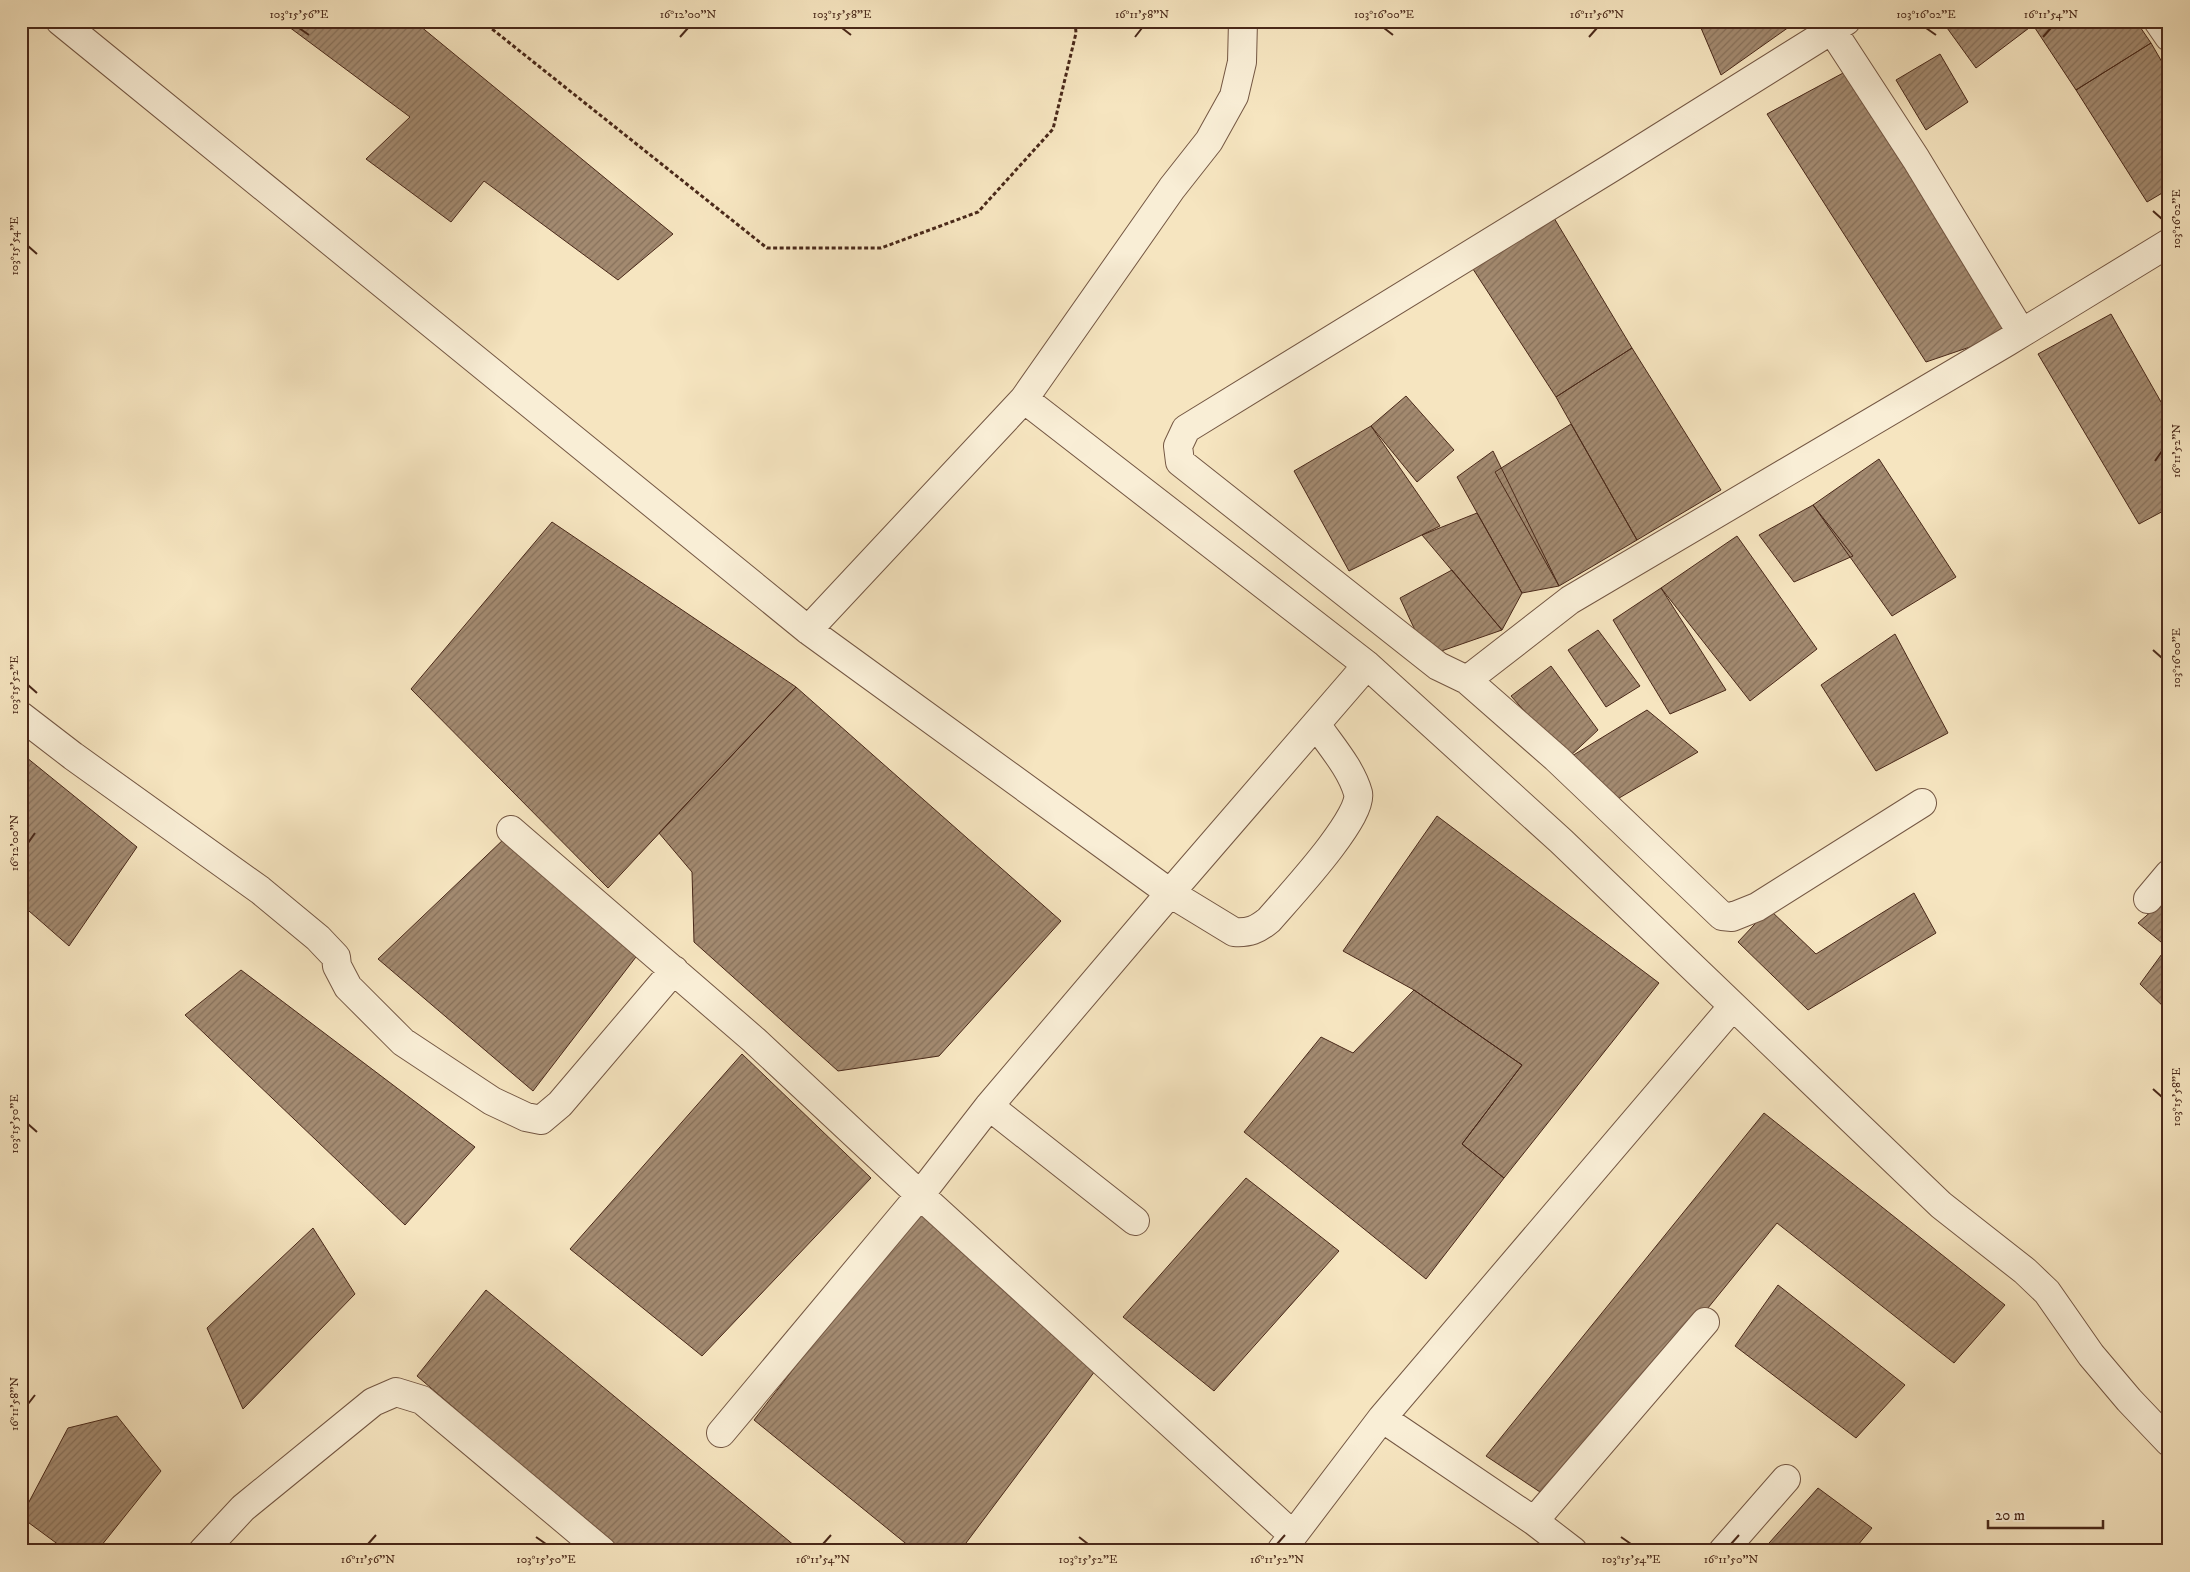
<svg xmlns="http://www.w3.org/2000/svg" width="2190" height="1572" font-family="'IM FELL DW Pica',serif">
  <style>
    .building { fill: url(#building-hatch); stroke: #492819 }
    .lines { fill: none; stroke-linecap: round; stroke-linejoin: round }
    .minor-casing { stroke: #745743; stroke-width: 30 }
    .path { stroke: #492819; stroke-width: 3; stroke-dasharray: 4 2.5; stroke-linecap: butt }
    .minor { stroke: #f9eed6; stroke-width: 28 }
    .ticks { fill: none; stroke: #492819; stroke-width: 2 }
    .neatline { fill: none; stroke: #492819; stroke-width: 2 }
    .ticks-label { font-size: 12px; text-anchor: middle; fill: #492819 }
  </style>
  <defs>
    <pattern id="building-hatch" width="6" height="6" patternUnits="userSpaceOnUse" patternTransform="scale(1.25)"><rect width="6" height="6" fill="#a38a70"/><path d="M-1 1l2-2M0 6l6-6M5 7l2-2" fill="none" stroke="#87715b"/></pattern>
  </defs>
  <rect width="100%" height="100%" fill="#f6e5c0"/>
  <filter id="stains"><feTurbulence type="fractalNoise" baseFrequency=".004" numOctaves="4"/><feColorMatrix values="0 0 0 0 .2 0 0 0 0 .09 0 0 0 0 .02 0 0 0 .5 -.17"/></filter>
  <radialGradient id="worn" r=".72"><stop offset=".6" stop-color="#630" stop-opacity="0"/><stop offset="1" stop-color="#630" stop-opacity=".3"/></radialGradient>
  <path class="building" d="M281 21H414L673 234 618 280 484 181 451 222 366 159 410 117Z
    M1698 21H1785L1789 27 1721 75Z
    M1942 21H2030L2033 25 1976 68Z
    M2039 21H2136L2151 43 2076 90 2033 25Z
    M2151 43 2169 74V189L2147 202 2076 90Z
    M1940 54 1968 102 1926 130 1896 80Z
    M1845 72 2011 333 1926 362 1767 114Z
    M1551 213 1632 348 1556 397 1471 266Z
    M2111 314 2169 416V481L2165 483 2169 489V508L2139 524 2038 354Z
    M1632 348 1721 490 1637 540 1556 397Z
    M1406 396 1454 450 1417 482 1371 426Z
    M1571 424 1637 540 1559 586 1495 472Z
    M1371 426 1440 526 1349 571 1294 471Z
    M1493 451 1559 586 1522 593 1457 477Z
    M1879 459 1956 577 1892 616 1813 505Z
    M1813 505 1853 556 1794 582 1759 535Z
    M1477 513 1522 593 1502 630 1422 535Z
    M552 522 796 687 608 888 411 689Z
    M1737 536 1817 649 1750 701 1661 588Z
    M1452 570 1502 630 1427 656 1400 598Z
    M1661 588 1726 690 1670 714 1613 620Z
    M1598 630 1640 686 1606 707 1568 650Z
    M1895 634 1948 733 1876 771 1821 685Z
    M1551 666 1598 730 1567 759 1511 696Z
    M796 687 1061 921 939 1056 838 1071 694 942 692 872 659 833Z
    M1647 710 1698 752 1614 801 1567 759Z
    M2169 745V761L2161 754Z
    M21 753 137 847 69 946 21 904Z
    M1437 816 1659 983 1504 1178 1462 1144 1522 1065 1414 990 1343 951Z
    M506 837 639 953 533 1091 378 959Z
    M1914 893 1936 933 1808 1010 1738 942 1769 909 1816 954Z
    M2169 896V1012L2140 984 2167 947 2138 923Z
    M241 970 475 1147 405 1225 185 1015Z
    M1414 990 1522 1065 1462 1144 1504 1178 1426 1279 1244 1132 1321 1037 1353 1053Z
    M742 1054 871 1178 702 1356 570 1249Z
    M1764 1113 2005 1305 1954 1363 1777 1223 1552 1500 1486 1456Z
    M1246 1178 1339 1251 1214 1391 1123 1317Z
    M917 1209 1095 1371 960 1551H915L754 1420Z
    M313 1228 355 1294 243 1409 207 1328Z
    M1778 1285 1905 1385 1856 1438 1735 1346Z
    M486 1290 801 1551H621L417 1376Z
    M117 1416 161 1471 97 1551H67L21 1517 68 1428Z
    M1818 1488 1872 1528 1853 1551H1762Z"/>
  <g class="lines">
    <g class="minor-casing">
      <path id="minor" d="M60 21 808 630 1170 893 1234 932C1249 933 1257 930 1269 920 1286 900 1364 817 1358 793 1351 768 1330 745 1316 724
        M1846 21 1611 168 1186 429 1178 446 1180 462 1438 666 1467 680 1556 758 1722 916 1732 917 1757 907 1922 803
        M2158 21 2169 37
        M1832 30 1916 159 2021 332
        M1024 399 1367 665 1561 841 1941 1205 2025 1271 2047 1292 2091 1355 2129 1400 2169 1442
        M808 630 1024 399 1172 188 1209 141 1234 96 1242 62 1243 21
        M1467 680 1570 600 2007 342 2169 243
        M21 716 73 756 260 890 318 938 336 957 337 966 348 987 403 1042 492 1101 526 1117 541 1120 560 1104 674 970
        M511 830 754 1040 920 1195 1293 1535
        M2148 899 2169 874
        M989 1106 1135 1221
        M1382 1418 1534 1521 1573 1551
        M721 1433 920 1195 989 1106 1170 893 1367 665
        M1534 1521 1705 1322
        M203 1551 243 1508 373 1402 396 1392 422 1400 602 1551
        M1281 1551 1382 1418 1733 1006
        M1723 1551 1786 1479"/>
    </g>
    <path class="path" d="M482 21 767 248H881L978 212 1053 129 1076 33 1075 21"/>
    <use href="#minor" class="minor"/>
  </g>
  <path class="ticks" d="M299 28 309 35M842 28 851 35M1384 28 1393 35M1926 28 1936 35M680 37 688 28M1135 37 1142 28M1589 37 1597 28M2043 37 2051 28M2153 211 2162 219M28 246 37 254M2155 461 2162 451M2153 650 2162 658M28 685 37 693M28 843 35 833M2153 1089 2162 1097M28 1124 37 1132M28 1404 35 1395M536 1537 546 1544M1079 1537 1088 1544M1621 1537 1631 1544M368 1544 376 1535M823 1544 831 1535M1277 1544 1285 1535M1731 1544 1739 1535"/>
  <rect width="2190" height="1572" fill="none" stroke="#f6e5c0" stroke-width="55"/>
  <path d="M1988 1520v8h115v-8" fill="none" stroke="#492819" stroke-width="2.5"/>
  <text x="1995" y="1520" font-size="15" fill="#492819" stroke="#f9eed6" stroke-width="4" paint-order="stroke">20 m</text>
  <rect x="28" y="28" width="2134" height="1516" class="neatline"/>
  <g class="ticks-label">
    <text x="299" y="18">103°15'56"E</text>
    <text x="688" y="18">16°12'00"N</text>
    <text x="842" y="18">103°15'58"E</text>
    <text x="1142" y="18">16°11'58"N</text>
    <text x="1384" y="18">103°16'00"E</text>
    <text x="1597" y="18">16°11'56"N</text>
    <text x="1926" y="18">103°16'02"E</text>
    <text x="2051" y="18">16°11'54"N</text>
    <text transform="translate(2176 219) rotate(-90)" y="4">103°16'02"E</text>
    <text transform="translate(14 246) rotate(-90)" y="4">103°15'54"E</text>
    <text transform="translate(2176 451) rotate(-90)" y="4">16°11'52"N</text>
    <text transform="translate(2176 658) rotate(-90)" y="4">103°16'00"E</text>
    <text transform="translate(14 685) rotate(-90)" y="4">103°15'52"E</text>
    <text transform="translate(14 843) rotate(-90)" y="4">16°12'00"N</text>
    <text transform="translate(2176 1097) rotate(-90)" y="4">103°15'58"E</text>
    <text transform="translate(14 1124) rotate(-90)" y="4">103°15'50"E</text>
    <text transform="translate(14 1404) rotate(-90)" y="4">16°11'58"N</text>
    <text x="368" y="1563">16°11'56"N</text>
    <text x="546" y="1563">103°15'50"E</text>
    <text x="823" y="1563">16°11'54"N</text>
    <text x="1088" y="1563">103°15'52"E</text>
    <text x="1277" y="1563">16°11'52"N</text>
    <text x="1631" y="1563">103°15'54"E</text>
    <text x="1731" y="1563">16°11'50"N</text>
  </g>
  <rect width="100%" height="100%" filter="url(#stains)"/>
  <rect width="100%" height="100%" fill="url(#worn)"/>
</svg>
